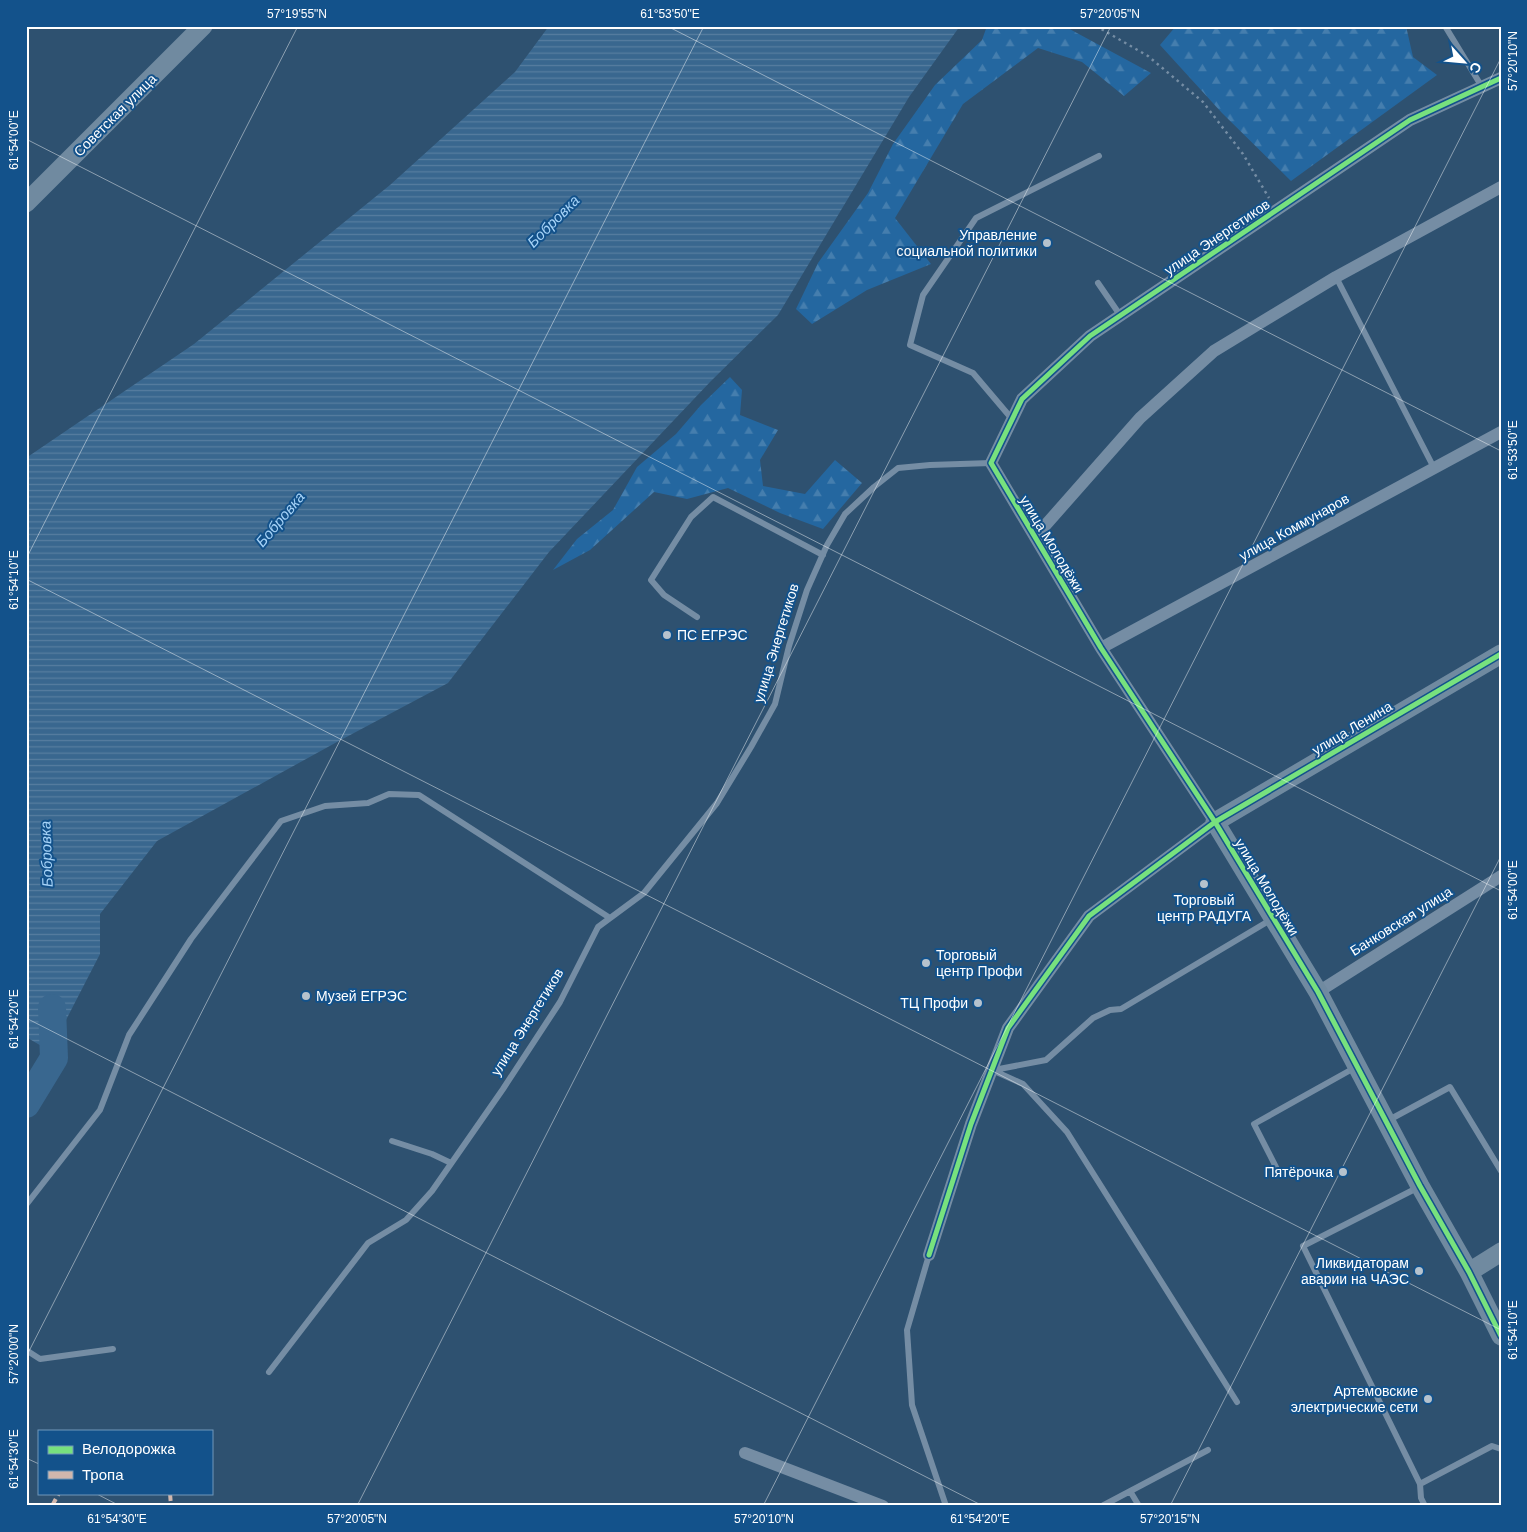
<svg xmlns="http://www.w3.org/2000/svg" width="1527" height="1532" font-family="Arial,sans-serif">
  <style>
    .forest { fill: url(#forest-firs) }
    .water { fill: url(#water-rules) }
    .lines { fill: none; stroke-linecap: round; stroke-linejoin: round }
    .river { stroke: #39678f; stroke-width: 28 }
    .path { stroke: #758da4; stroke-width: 2.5; stroke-dasharray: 2.5 4; stroke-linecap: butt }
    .lane { stroke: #758da4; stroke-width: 6 }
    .street { stroke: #758da4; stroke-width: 12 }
    .secondary { stroke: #708aa0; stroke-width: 19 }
    .quiet { stroke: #d1b7ad; stroke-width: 4; stroke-dasharray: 8 4; stroke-linecap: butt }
    .cycleway-casing { stroke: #13528b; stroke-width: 8 }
    .cycleway { stroke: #77e17e; stroke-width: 5 }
    .ticks { fill: none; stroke: #fff; stroke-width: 1; stroke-opacity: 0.45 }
    .poi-dot { fill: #b6c2cd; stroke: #13528b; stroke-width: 2 }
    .labels { text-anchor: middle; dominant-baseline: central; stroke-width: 4; stroke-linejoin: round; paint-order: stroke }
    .street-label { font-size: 14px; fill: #fff; stroke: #13528b }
    .poi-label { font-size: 14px; fill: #fff; stroke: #13528b; text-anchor: end }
    .water-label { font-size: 15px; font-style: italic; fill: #a6d3f8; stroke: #13528b }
    .neatline { fill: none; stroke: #fff; stroke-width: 2 }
    .ticks-label { font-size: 12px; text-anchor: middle; fill: #fff }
  </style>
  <defs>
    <pattern id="forest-firs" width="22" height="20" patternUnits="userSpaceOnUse" patternTransform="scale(1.25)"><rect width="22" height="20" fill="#2467a0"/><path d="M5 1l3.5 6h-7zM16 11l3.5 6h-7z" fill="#457eae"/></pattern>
    <pattern id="water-rules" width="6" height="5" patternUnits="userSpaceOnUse" patternTransform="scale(1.25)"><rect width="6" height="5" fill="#39678f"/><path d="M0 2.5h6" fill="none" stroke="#577ea0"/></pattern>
  </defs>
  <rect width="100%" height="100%" fill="#2e5170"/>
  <path class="forest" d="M987 26H1064L1151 73 1124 96 1082 62 1038 48 963 104 895 218 931 264 867 290 812 324 796 309 818 263 868 193 893 144 935 85 982 40Z
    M1176 26H1406L1413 57 1437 75 1291 181 1222 113 1160 45Z
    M730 377 742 390 740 415 778 430 760 460 763 486 805 494 835 460 862 483 823 529 780 513 728 488 687 499 654 492 590 550 553 570 577 539 613 510 637 467 676 434 701 405Z"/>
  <path class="water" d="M549 26H960L909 97 778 315 710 382 549 552 448 683 337 742 157 841 100 914V954L50 1051 26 1037V458L194 344 390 185 515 72Z"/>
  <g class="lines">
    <path class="river" d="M26 1104 54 1058 52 1008"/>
    <path class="path" d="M1096 26 1148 56 1203 102 1243 154 1269 198"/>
    <path class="lane" d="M1445 26 1482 87
      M1336 277 1434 468
      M1098 283 1120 315
      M1012 419 973 373 910 345 923 295 976 218 1099 156
      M697 617 664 595 651 580 691 517 713 497 823 555
      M992 1070 1023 1084 1067 1132 1237 1402
      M994 1070 1046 1060 1093 1018 1110 1010 1121 1009 1272 919
      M1387 1121 1450 1087 1501 1171
      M392 1141 432 1154 451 1163
      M1277 1169 1254 1124 1356 1067
      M1419 1187 1303 1246 1420 1484 1421 1498 1425 1506
      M26 1205 100 1110 129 1035 191 939 281 821 325 806 368 803 389 794 419 795 610 918
      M929 1255 907 1330 912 1405 946 1506
      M26 1350 40 1359 113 1349
      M269 1372 368 1243 406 1220 432 1191 503 1089 560 1002 598 927 644 893 717 803 751 747 775 704 789 646 807 590 827 545 845 514 874 487 898 468 930 465 991 463
      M1420 1484 1492 1446 1501 1449
      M1130 1491 1139 1506
      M1102 1506 1208 1450"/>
    <path class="street" d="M1035 537 1140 418 1214 351 1336 277 1501 187
      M1101 648 1501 432
      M1318 992 1501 876
      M929 1255 971 1124 1008 1028 1089 916 1215 822 1101 648 991 463 1022 399 1090 336 1410 120 1501 78
      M745 1453 883 1506"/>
    <path class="secondary" d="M26 203 203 26
      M1501 654 1215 822 1318 992 1420 1186 1469 1272 1501 1336
      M1469 1272 1501 1252"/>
    <path class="quiet" d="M170 1493 171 1506
      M52 1506 59 1493"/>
    <g class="cycleway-casing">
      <path id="cycleway" d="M1501 78 1410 120 1090 336 1022 399 991 463 1101 648 1215 822 1318 992 1420 1186 1469 1272 1501 1336
        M929 1255 971 1124 1008 1028 1089 916 1215 822 1501 654"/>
    </g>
    <use href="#cycleway" class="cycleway"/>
  </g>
  <path class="ticks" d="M667 26 1501 451M26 139 1501 891M26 559 298 26M26 579 1501 1330M26 1018 983 1506M26 1357 704 26M26 1458 39 1464M95 1493 120 1506M357 1506 1111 26M763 1506 1501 58M1170 1506 1501 856"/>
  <g class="poi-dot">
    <circle cx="1047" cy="243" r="5"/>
    <circle cx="667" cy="635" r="5"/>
    <circle cx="1204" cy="884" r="5"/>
    <circle cx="926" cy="963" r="5"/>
    <circle cx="306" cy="996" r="5"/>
    <circle cx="978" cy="1003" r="5"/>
    <circle cx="1343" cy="1172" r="5"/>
    <circle cx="1419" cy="1271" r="5"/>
    <circle cx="1428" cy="1399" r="5"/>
  </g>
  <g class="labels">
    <g class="street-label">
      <text transform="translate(115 115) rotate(-45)">Советская улица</text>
      <text transform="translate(1217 237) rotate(-34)">улица Энергетиков</text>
      <text transform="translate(1294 527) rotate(-29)">улица Коммунаров</text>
      <text transform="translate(1052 544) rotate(59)">улица Молодёжи</text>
      <text transform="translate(776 643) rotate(-73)">улица Энергетиков</text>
      <text transform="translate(1352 728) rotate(-31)">улица Ленина</text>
      <text transform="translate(1267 887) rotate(59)">улица Молодёжи</text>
      <text transform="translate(1401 921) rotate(-32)">Банковская улица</text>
      <text transform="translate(527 1022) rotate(-58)">улица Энергетиков</text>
    </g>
    <g class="poi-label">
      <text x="1037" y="235">Управление<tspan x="1037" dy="16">социальной политики</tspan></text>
      <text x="677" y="635" text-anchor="start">ПС ЕГРЭС</text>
      <text x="1204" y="900" text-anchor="middle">Торговый<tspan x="1204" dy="16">центр РАДУГА</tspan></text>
      <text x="936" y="955" text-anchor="start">Торговый<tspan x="936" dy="16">центр Профи</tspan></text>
      <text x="316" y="996" text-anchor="start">Музей ЕГРЭС</text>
      <text x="968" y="1003">ТЦ Профи</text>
      <text x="1333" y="1172">Пятёрочка</text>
      <text x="1409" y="1263">Ликвидаторам<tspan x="1409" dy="16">аварии на ЧАЭС</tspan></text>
      <text x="1418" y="1391">Артемовские<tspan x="1418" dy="16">электрические сети</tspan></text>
    </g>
    <g class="water-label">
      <text transform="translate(553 221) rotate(-45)">Бобровка</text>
      <text transform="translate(280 519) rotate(-50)">Бобровка</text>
      <text transform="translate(46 854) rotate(-92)">Бобровка</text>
    </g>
  </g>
  <rect width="1527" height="1532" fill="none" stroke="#13528b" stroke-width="55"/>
  <rect x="38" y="1430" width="175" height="65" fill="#13528b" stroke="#7197b9"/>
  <rect x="48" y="1446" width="25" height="8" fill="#77e17e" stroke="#7197b9"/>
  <text x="82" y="1454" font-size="15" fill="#ffffff">Велодорожка</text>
  <rect x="48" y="1471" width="25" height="8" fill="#d1b7ad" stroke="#7197b9"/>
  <text x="82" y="1480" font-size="15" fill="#ffffff">Тропа</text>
  <g transform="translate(1464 62) rotate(117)" stroke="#13528b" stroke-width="4" paint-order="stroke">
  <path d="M0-4L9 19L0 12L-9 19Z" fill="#ffffff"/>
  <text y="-8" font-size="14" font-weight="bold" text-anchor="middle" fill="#ffffff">С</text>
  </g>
  <rect x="28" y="28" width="1472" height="1476" class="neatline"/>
  <g class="ticks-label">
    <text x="297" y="18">57°19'55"N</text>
    <text x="670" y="18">61°53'50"E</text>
    <text x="1110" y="18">57°20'05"N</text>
    <text transform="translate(1513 61) rotate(-90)" y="4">57°20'10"N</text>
    <text transform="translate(14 140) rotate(-90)" y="4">61°54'00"E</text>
    <text transform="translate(1513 450) rotate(-90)" y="4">61°53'50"E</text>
    <text transform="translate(14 580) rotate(-90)" y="4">61°54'10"E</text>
    <text transform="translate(1513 890) rotate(-90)" y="4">61°54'00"E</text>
    <text transform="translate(14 1019) rotate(-90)" y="4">61°54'20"E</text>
    <text transform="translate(1513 1330) rotate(-90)" y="4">61°54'10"E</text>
    <text transform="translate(14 1354) rotate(-90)" y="4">57°20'00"N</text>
    <text transform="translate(14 1459) rotate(-90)" y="4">61°54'30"E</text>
    <text x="117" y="1523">61°54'30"E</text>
    <text x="357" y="1523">57°20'05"N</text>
    <text x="764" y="1523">57°20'10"N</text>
    <text x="980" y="1523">61°54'20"E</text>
    <text x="1170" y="1523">57°20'15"N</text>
  </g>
</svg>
